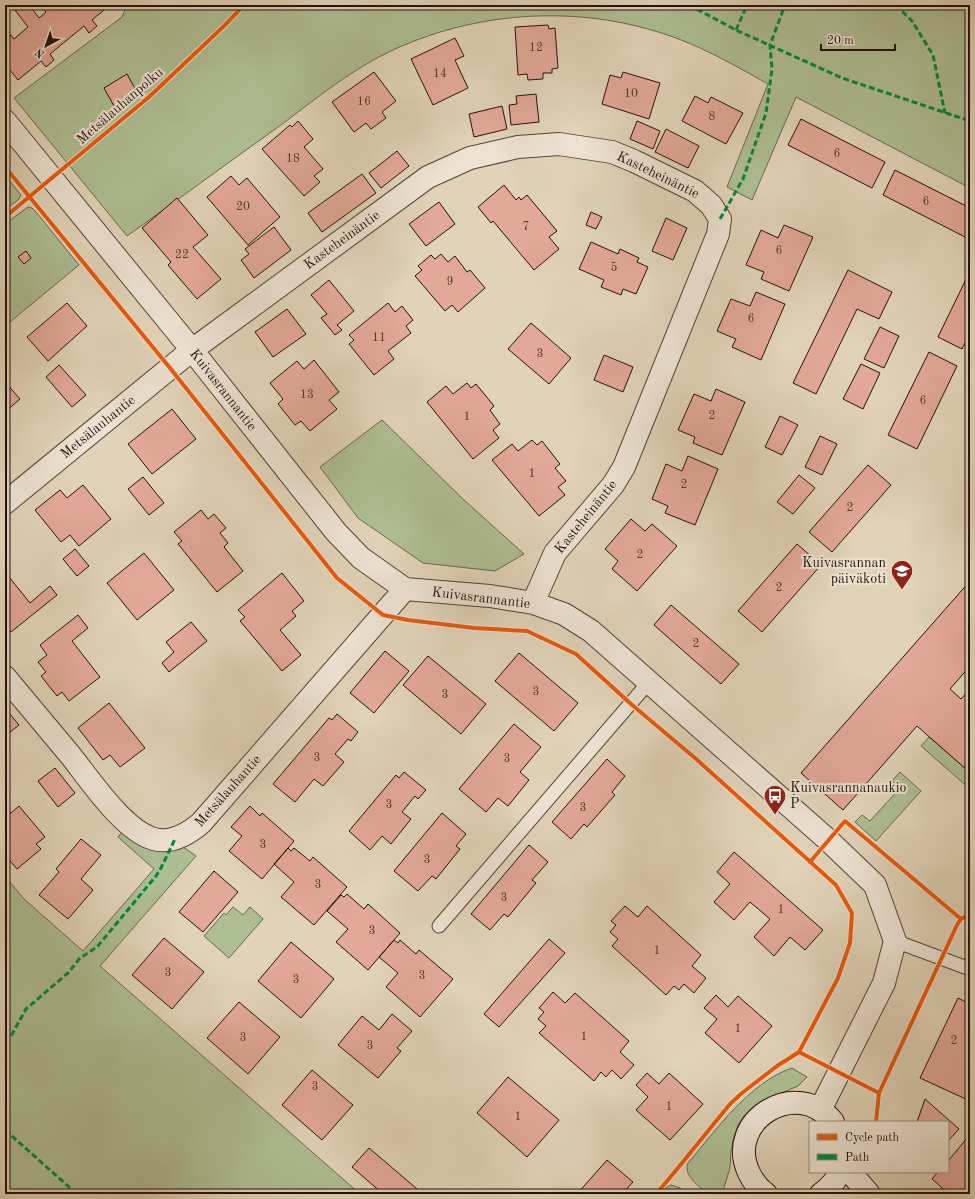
<svg xmlns="http://www.w3.org/2000/svg" width="975" height="1199" font-family="'Old Standard TT',serif">
  <style>
    .green { fill: #aebe93; stroke: #68684e }
    .building { fill: #e2a898; stroke: #231109 }
    .lines { fill: none; stroke-linecap: round; stroke-linejoin: round }
    .lane-casing { stroke: #524235; stroke-width: 15 }
    .street-casing { stroke: #524235; stroke-width: 24 }
    .secondary-casing { stroke: #231109; stroke-width: 24 }
    .lane { stroke: #ece2d1; stroke-width: 13 }
    .street { stroke: #ece2d1; stroke-width: 22 }
    .secondary { stroke: #ece2d1; stroke-width: 22 }
    .quiet { stroke: #00873e; stroke-width: 3; stroke-dasharray: 6 3; stroke-linecap: butt }
    .cycleway-casing { stroke: #ece2d1; stroke-width: 6 }
    .cycleway { stroke: #e8590c; stroke-width: 4 }
    .labels { text-anchor: middle; dominant-baseline: central; stroke-width: 4; stroke-linejoin: round; paint-order: stroke }
    .number-label { font-size: 12px; fill: #53372d }
    .street-label { font-size: 14px; fill: #231109; stroke: #ece2d1 }
    .poi-label { font-size: 14px; fill: #231109; stroke: #ece2d1; text-anchor: end }
  </style>
  <rect width="100%" height="100%" fill="#e1d3b8"/>
  <filter id="stains"><feTurbulence type="fractalNoise" baseFrequency=".005" numOctaves="4"/><feColorMatrix values="0 0 0 0 .2 0 0 0 0 .09 0 0 0 0 .02 0 0 0 .5 -.17"/></filter>
  <radialGradient id="worn" r=".72"><stop offset=".6" stop-color="#630" stop-opacity="0"/><stop offset="1" stop-color="#630" stop-opacity=".3"/></radialGradient>
  <path class="green" d="M127 5H970V188L796 97 752 200 727 187 768 84C743 70 717 55 691 44 597 4 486 7 393 50 354 68 319 96 285 122 232 160 180 198 127 236L14 98 122 17Z
    M5 175 21 195 18 200 5 210Z
    M28 207 32 208 36 212 79 265 5 326V224Z
    M382 420 464 500 524 554 495 571 423 563 358 518 320 467Z
    M929 737 967 770 970 766V789L921 746Z
    M900 772 921 791 876 841 855 822 862 815 870 821 900 788 892 781Z
    M122 832 182 846 196 856 100 966 360 1194H5V876L24 899 83 951 154 869 118 837Z
    M233 907 243 915 250 907 263 919 229 958 204 936 224 913 226 915Z
    M792 1068 807 1077 798 1086 763 1101 753 1108 744 1116 738 1125 734 1136 731 1151 730 1168 722 1194H708C699 1186 683 1176 688 1163 716 1130 749 1083 792 1068Z
    M671 1185 680 1188 687 1194H660L665 1188Z"/>
  <path class="building" d="M11 5H29L39 18 46 12 40 5H110L92 20 97 26 89 33 84 26 50 54 54 60 46 67 41 61 18 80 5 64V28L14 39 28 27Z
    M548 25 549 29 555 28 558 68 552 69V73H543V79L528 80 527 74 518 75 515 27Z
    M455 38 464 56 455 60 468 88 433 105 411 59Z
    M374 72 396 101 382 112 386 118 371 129 366 123 354 132 332 102Z
    M623 72 660 83 649 119 602 104 610 75 621 78Z
    M127 74 137 92 114 106 104 88Z
    M536 94 539 122 511 125 509 105 517 104 516 96Z
    M695 96 708 103 711 97 743 113 726 144 682 121Z
    M502 106 507 129 474 137 469 114Z
    M801 119 885 162 872 188 788 145Z
    M298 121 313 139 304 147 323 169 314 176 320 182 304 196 262 149 290 125 292 127Z
    M637 121 660 131 653 149 630 139Z
    M666 129 699 146 688 168 655 152Z
    M397 151 409 166 381 188 369 173Z
    M895 170 970 208V228L965 237 883 195Z
    M362 174 376 193 322 232 308 213Z
    M231 176 239 185 247 178 280 217 248 245 207 197Z
    M504 185 516 200 519 197 521 200 527 195 557 231 549 237 559 249 534 270 493 221 491 223 478 207Z
    M177 198 208 235 193 247 221 279 197 299 168 265 171 262 142 228Z
    M439 202 455 224 426 246 409 224Z
    M591 212 602 217 596 229 586 225Z
    M666 218 687 228 673 260 652 251Z
    M784 225 813 237 789 291 761 279 764 272 746 265 761 230 778 238Z
    M274 227 291 250 254 278 241 260 249 254 245 249Z
    M591 242 618 254 620 249 639 258 637 262 648 267 636 294 623 289 621 295 601 287 604 280 579 269Z
    M26 251 31 258 24 264 18 257Z
    M441 254 448 262 455 256 467 272 470 270 485 288 458 312 452 305 445 311 415 276 422 270 418 266 431 255 435 259Z
    M848 270 892 292 879 319 857 309 816 394 793 383Z
    M970 271V333L962 349 938 337Z
    M329 280 354 311 337 325 342 330 335 335 321 318 327 314 311 295Z
    M756 292 785 304 761 360 732 347 736 339 717 331 731 299 750 306Z
    M67 303 87 326 48 361 27 337Z
    M388 303 395 312 402 306 413 320 406 326 411 333 388 351 394 359 374 375 349 344 354 340 349 335Z
    M287 309 306 334 273 357 255 332Z
    M531 323 571 358 549 384 508 349Z
    M880 327 899 336 884 368 864 359Z
    M929 352 957 366 917 449 888 435Z
    M604 355 633 367 623 392 594 380Z
    M314 360 339 392 329 400 337 409 310 431 301 421 295 425 278 404 283 399 270 383 297 361 304 369Z
    M861 364 880 373 863 409 843 399Z
    M59 365 86 395 72 407 46 377Z
    M5 382 20 399 5 412Z
    M467 383 471 388 476 384 494 406 490 410 500 424 493 430 499 438 473 459 427 402 446 386 453 394Z
    M716 389 745 402 722 455 693 443 695 437 678 430 694 394 711 401Z
    M172 409 196 439 152 474 128 444Z
    M780 416 798 425 782 455 765 447Z
    M820 436 837 444 822 475 805 467Z
    M532 440 537 445 542 441 560 464 555 468 566 481 558 487 565 495 539 516 492 460 512 444 518 451Z
    M688 456 718 469 695 525 665 513 668 506 652 499 666 464 682 471Z
    M868 465 891 485 832 552 809 532Z
    M799 475 815 488 793 514 777 502Z
    M143 477 164 503 149 515 128 489Z
    M83 485 111 519 79 546 70 535 61 542 35 510 60 490 67 498Z
    M201 510 208 519 214 514 226 528 220 533 228 543 224 547 243 571 217 592 178 544 182 541 174 532Z
    M631 519 645 531 652 524 677 546 637 591 612 569 618 561 605 549Z
    M797 544 821 565 762 632 738 611Z
    M75 549 89 566 77 576 63 559Z
    M144 553 174 590 137 620 107 583Z
    M5 572 30 603 50 586 57 595 11 632 5 625Z
    M282 573 304 601 292 611 296 616 280 630 301 655 282 671 240 621 245 617 238 610Z
    M970 581V666L950 689 961 699 970 689V766L967 770 917 726 843 810 801 773Z
    M671 605 739 664 721 684 654 625Z
    M78 615 88 628 72 641 100 677 69 701 62 692 57 696 41 676 46 672 38 662 47 655 40 645Z
    M191 622 207 641 169 672 162 663 174 652 166 642Z
    M385 651 409 671 374 713 350 693Z
    M519 653 578 703 554 731 495 681Z
    M428 656 486 704 461 734 403 685Z
    M109 703 145 748 120 767 110 755 103 760 78 728Z
    M5 708 19 725 5 736Z
    M337 714 358 732 351 741 348 739 335 754 344 762 323 786 314 779 295 802 273 784 329 718 332 720Z
    M514 724 541 747 520 772 529 780 508 806 498 798 486 812 459 789Z
    M607 759 625 776 612 792 615 795 587 827 584 824 571 839 552 822Z
    M55 768 75 793 58 807 38 781Z
    M404 772 426 790 418 799 415 796 402 812 411 819 391 844 382 836 370 850 349 831 396 775 399 778Z
    M19 806 45 837 36 844 41 849 17 869 5 855V808L11 813Z
    M250 806 260 816 262 813 294 841 262 879 229 851 242 836 231 827Z
    M442 813 466 834 456 846 460 849 436 879 432 876 418 891 394 871Z
    M81 839 101 855 81 879 93 890 68 919 39 895 59 872 56 869Z
    M529 845 548 862 532 880 536 883 508 917 504 914 490 930 471 914Z
    M288 848 291 851 294 848 310 861 313 857 347 887 314 925 281 897 294 882 274 864Z
    M734 852 823 930 805 950 790 937 774 956 754 937 770 919 750 902 734 920 714 902 730 884 717 872Z
    M214 871 238 892 203 932 179 912Z
    M347 894 364 909 368 904 400 933 368 970 336 942 348 929 327 911 341 895 344 897Z
    M625 906 638 917 647 906 701 955 692 966 706 978 694 993 684 984 679 990 674 986 666 995 612 946 618 939 610 932 616 925 611 921Z
    M164 938 204 972 172 1009 132 975Z
    M549 939 565 953 499 1027 484 1014Z
    M394 940 398 943 400 940 416 954 419 950 453 979 420 1017 386 987 398 973 379 957Z
    M291 942 334 979 301 1018 258 981Z
    M553 992 565 1003 575 993 629 1041 620 1052 634 1065 621 1079 612 1070 606 1077 601 1072 594 1081 539 1033 546 1026 538 1019 544 1012 539 1008Z
    M716 995 728 1007 738 996 772 1026 739 1063 705 1033 717 1019 704 1008Z
    M958 998 970 1004V1101L920 1078Z
    M239 1002 280 1037 248 1074 207 1038Z
    M392 1014 412 1031 397 1048 401 1051 378 1078 338 1045 362 1016 379 1030Z
    M312 1070 353 1105 322 1140 282 1105Z
    M647 1073 659 1084 669 1073 703 1104 670 1140 636 1110 648 1097 636 1085Z
    M508 1077 559 1120 527 1157 477 1113Z
    M925 1099 959 1129 948 1141V1122H917Z
    M968 1137 970 1139V1194H949L932 1179 938 1172H948V1161Z
    M369 1148 423 1194H383L352 1167Z
    M607 1160 633 1182 622 1194H577Z"/>
  <g class="lines">
    <g class="lane-casing">
      <path id="lane" d="M439 926 649 682
        M895 941 970 969"/>
    </g>
    <g class="street-casing">
      <path id="street" d="M5 121 192 350 336 532 361 558 405 589 490 596 533 603 564 614 591 631 828 840 875 885 895 941 884 983 820 1110
        M5 503 192 350 428 177 470 158 518 147 559 144 612 152 634 161 695 191 711 205 720 219 718 234 624 467 613 485 555 553 533 603
        M5 677C27 703 49 730 71 756 90 780 124 831 154 839 172 844 188 834 201 823L405 589"/>
    </g>
    <g class="secondary-casing">
      <path id="secondary" d="M850 1172 869 1194
        M766 1194C759 1189 753 1181 749 1173 724 1120 798 1076 833 1122
        M821 1194C829 1188 836 1181 840 1172"/>
    </g>
    <use href="#lane" class="lane"/>
    <use href="#street" class="street"/>
    <use href="#secondary" class="secondary"/>
    <path class="quiet" d="M689 5 736 30 842 78 970 121
      M896 5 912 21 933 55 945 113
      M736 30 747 5
      M720 219 743 179 766 113 772 69 770 45 785 5
      M5 1042 10 1038 26 1009 68 973 80 958 97 947 156 876 161 868 175 839
      M5 1130 77 1194"/>
    <g class="cycleway-casing">
      <path id="cycleway" d="M5 167 170 368 337 578 383 615 408 620 474 628 527 631 576 654 631 704 695 758 836 885 852 913 850 943 838 978 799 1052
        M5 217 149 97 225 25 244 5
        M810 862 845 821 961 919
        M876 1122 879 1093 957 925 961 919 970 914
        M656 1194 673 1174 730 1104 742 1093 777 1066 799 1052 879 1093"/>
    </g>
    <use href="#cycleway" class="cycleway"/>
  </g>
  <defs>
    <g id="school-pin" transform="scale(1.15)"><path d="M0 17L-7.5 6A9.5 9.5 0 1 1 7.5 6Z" fill="#8f2418" stroke="#ece2d1"/><path d="M0-5L7-2L0 1L-7-2ZM-4 1L0 2.5L4 1V4Q0 6-4 4Z" fill="#fff"/></g>
    <g id="bus-pin" transform="scale(1.15)"><path d="M0 17L-7.5 6A9.5 9.5 0 1 1 7.5 6Z" fill="#8f2418" stroke="#ece2d1"/><path d="M-5-6H5V4H4V6H2V4H-2V6H-4V4H-5ZM-3.5-4V0h7V-4ZM-3.5 1.2v1.5H-2V1.2ZM2 1.2v1.5H3.5V1.2Z" fill="#fff"/></g>
  </defs>
  <g fill-rule="evenodd">
    <use href="#school-pin" x="902" y="571"/>
    <use href="#bus-pin" x="775" y="796"/>
  </g>
  <g class="labels">
    <g class="number-label">
      <text x="536" y="48">12</text>
      <text x="440" y="74">14</text>
      <text x="631" y="94">10</text>
      <text x="364" y="102">16</text>
      <text x="712" y="117">8</text>
      <text x="837" y="154">6</text>
      <text x="293" y="159">18</text>
      <text x="926" y="202">6</text>
      <text x="243" y="207">20</text>
      <text x="526" y="227">7</text>
      <text x="779" y="251">6</text>
      <text x="182" y="255">22</text>
      <text x="614" y="268">5</text>
      <text x="450" y="282">9</text>
      <text x="751" y="319">6</text>
      <text x="379" y="338">11</text>
      <text x="540" y="354">3</text>
      <text x="307" y="395">13</text>
      <text x="923" y="401">6</text>
      <text x="712" y="416">2</text>
      <text x="467" y="417">1</text>
      <text x="532" y="474">1</text>
      <text x="684" y="485">2</text>
      <text x="850" y="508">2</text>
      <text x="640" y="555">2</text>
      <text x="779" y="588">2</text>
      <text x="696" y="644">2</text>
      <text x="536" y="692">3</text>
      <text x="445" y="695">3</text>
      <text x="317" y="758">3</text>
      <text x="507" y="759">3</text>
      <text x="389" y="805">3</text>
      <text x="583" y="808">3</text>
      <text x="263" y="845">3</text>
      <text x="427" y="860">3</text>
      <text x="318" y="885">3</text>
      <text x="504" y="898">3</text>
      <text x="781" y="910">1</text>
      <text x="372" y="931">3</text>
      <text x="657" y="951">1</text>
      <text x="168" y="973">3</text>
      <text x="422" y="976">3</text>
      <text x="296" y="980">3</text>
      <text x="738" y="1029">1</text>
      <text x="584" y="1037">1</text>
      <text x="243" y="1038">3</text>
      <text x="954" y="1041">2</text>
      <text x="370" y="1046">3</text>
      <text x="315" y="1087">3</text>
      <text x="669" y="1107">1</text>
      <text x="518" y="1117">1</text>
    </g>
    <g class="street-label">
      <text transform="translate(120 106) rotate(-41)">Metsälauhanpolku</text>
      <text transform="translate(658 175) rotate(26)">Kasteheinäntie</text>
      <text transform="translate(342 240) rotate(-36)">Kasteheinäntie</text>
      <text transform="translate(223 390) rotate(52)">Kuivasrannantie</text>
      <text transform="translate(98 427) rotate(-39)">Metsälauhantie</text>
      <text transform="translate(586 517) rotate(-51)">Kasteheinäntie</text>
      <text transform="translate(481 598) rotate(7)">Kuivasrannantie</text>
      <text transform="translate(228 791) rotate(-48)">Metsälauhantie</text>
    </g>
    <g class="poi-label">
      <text x="886" y="563">Kuivasrannan<tspan x="886" dy="16">päiväkoti</tspan></text>
      <text x="790" y="788" text-anchor="start">Kuivasrannanaukio<tspan x="790" dy="16">P</tspan></text>
    </g>
  </g>
  <rect width="975" height="1199" fill="none" stroke="#e1d3b8" stroke-width="20"/>
  <rect x="6" y="6" width="963" height="1187" fill="none" stroke="#231109" stroke-width="2"/>
  <rect x="10" y="10" width="955" height="1179" fill="none" stroke="#231109"/>
  <rect x="809" y="1121" width="140" height="52" fill="#ece2d1" stroke="#9c8e81"/>
  <rect x="817" y="1134" width="20" height="6" fill="#e8590c" stroke="#9c8e81"/>
  <text x="845" y="1141" font-size="12" fill="#231109">Cycle path</text>
  <rect x="817" y="1154" width="20" height="6" fill="#00873e" stroke="#9c8e81"/>
  <text x="845" y="1161" font-size="12" fill="#231109">Path</text>
  <g transform="translate(46 46) rotate(220)" stroke="#ece2d1" stroke-width="3" paint-order="stroke">
  <path d="M0-3L7 15L0 10L-7 15Z" fill="#231109"/>
  <text y="-6" font-size="11" font-weight="bold" text-anchor="middle" fill="#231109">N</text>
  </g>
  <path d="M821 44v6h74v-6" fill="none" stroke="#231109" stroke-width="2"/>
  <text x="827" y="44" font-size="12" fill="#231109" stroke="#ece2d1" stroke-width="3" paint-order="stroke">20 m</text>
  <rect width="100%" height="100%" filter="url(#stains)"/>
  <rect width="100%" height="100%" fill="url(#worn)"/>
</svg>
